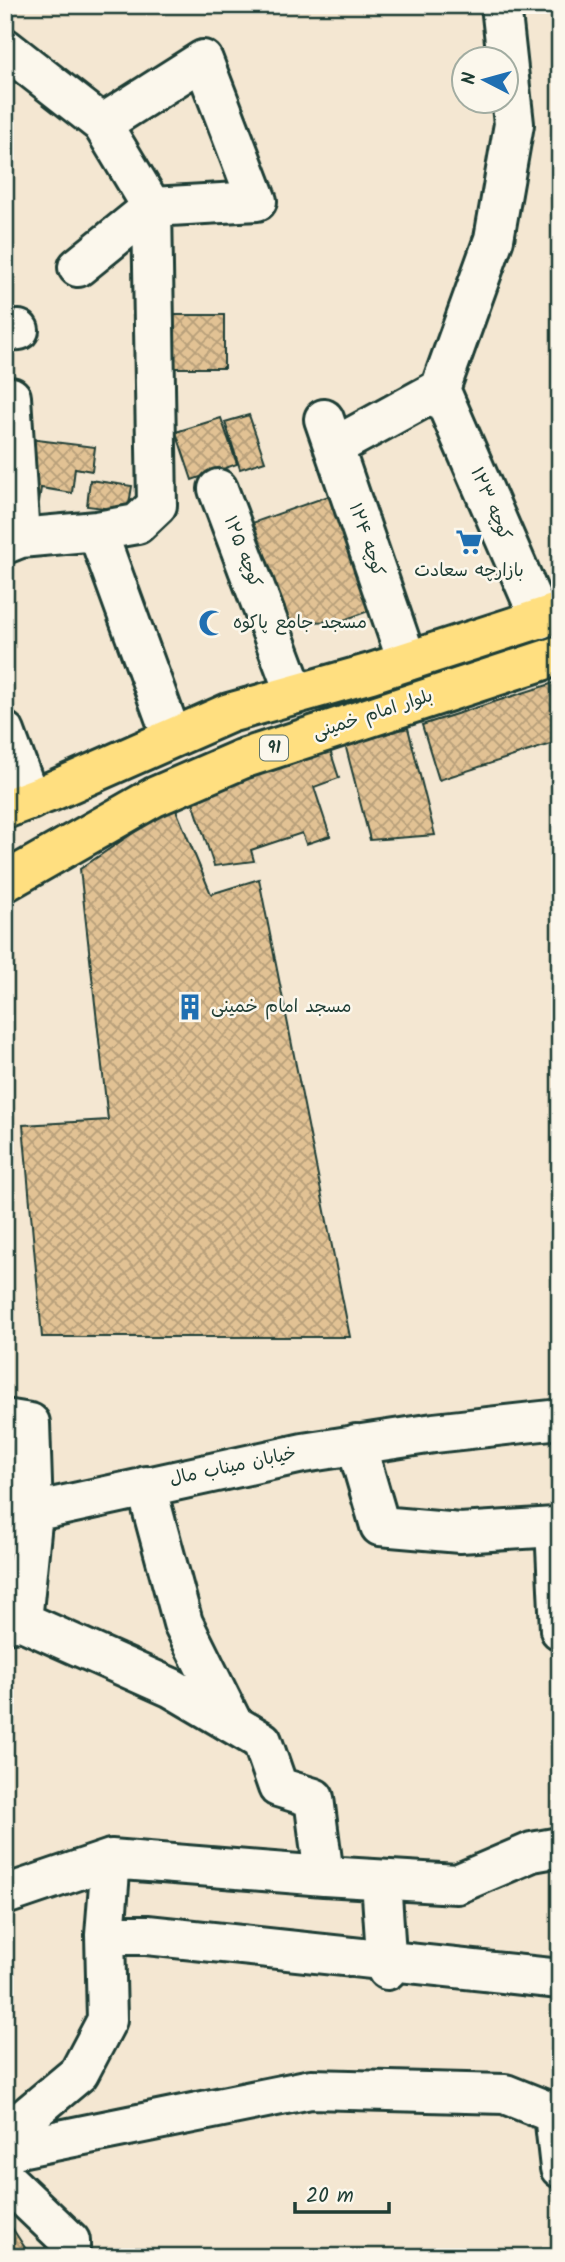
<svg xmlns="http://www.w3.org/2000/svg" width="565" height="2262" font-family="Kalam,'Playpen Sans Arabic',sans-serif">
  <style>
    .building { fill: url(#building-cross-hatch); stroke: #1f3d34; stroke-width: 2 }
    .lines { fill: none; stroke-linecap: round; stroke-linejoin: round }
    .minor-casing { stroke: #1f3d34; stroke-width: 44 }
    .major-casing { stroke: #1f3d34; stroke-width: 44 }
    .minor { stroke: #fbf7ec; stroke-width: 38 }
    .major { stroke: #ffdf80; stroke-width: 38 }
    .labels { text-anchor: middle; dominant-baseline: central; stroke-width: 5; stroke-linejoin: round; paint-order: stroke }
    .shield { fill: #fbf7ec; stroke: #61756b; stroke-width: 2 }
    .shield-label { font-size: 16px; font-weight: bold; fill: #1f3d34 }
    .street-label { font-size: 18px; fill: #1f3d34; stroke: #fbf7ec }
    .poi-label { font-size: 18px; fill: #1f3d34; stroke: #fbf7ec; text-anchor: start }
  </style>
  <defs>
    <pattern id="building-cross-hatch" width="8" height="8" patternUnits="userSpaceOnUse" patternTransform="scale(1.75)"><rect width="8" height="8" fill="#e2c294"/><path d="M0 0l8 8M0 8l8-8" fill="none" stroke="#b79f7a"/></pattern>
  </defs>
  <rect width="100%" height="100%" fill="#f4e7d2"/>
  <filter id="ink" filterUnits="userSpaceOnUse"><feTurbulence type="fractalNoise" baseFrequency=".0143" numOctaves="2"/><feDisplacementMap in="SourceGraphic" scale="14" xChannelSelector="R" yChannelSelector="G"/><feConvolveMatrix kernelMatrix="1 2 1 2 8 2 1 2 1" color-interpolation-filters="sRGB"/></filter>
  <g filter="url(#ink)">
    <path class="building" d="M173 315H224V368H173Z
      M249 415 265 461 240 469 225 422Z
      M221 418 237 464 192 480 176 432Z
      M29 439 95 447 92 471 75 468 72 493 41 488 39 502 21 500Z
      M90 480 132 486 128 511 87 506Z
      M337 493 377 608 341 621 274 623 241 527Z
      M560 681V741L439 780 422 725Z
      M408 728 435 835 370 840 345 744Z
      M330 750 339 778 314 787 330 836 306 844 302 833 251 850 254 861 214 866 191 796Z
      M174 805 211 894 259 879 350 1337H42L23 1125 108 1120 80 869Z
      M5 2217 31 2257H5Z"/>
    <g class="lines">
      <g class="minor-casing">
        <path id="minor" d="M5 48 102 124
          M5 331 19 330
          M440 389 540 619
          M5 397H11L20 538
          M324 419 407 661
          M334 447 440 389 494 239 514 124 501 5
          M218 489 295 694
          M97 531 172 737
          M5 544 20 538 97 531 137 524 157 505 152 207 257 201 203 60 102 124 152 207 78 267
          M5 732 30 800
          M5 1419 30 1423 33 1512
          M356 1444 380 1526 460 1533 555 1527 560 1630
          M146 1486 183 1623 233 1724
          M5 1623 22 1621 33 1512 303 1453 434 1433 560 1419
          M324 1876 457 1884 532 1852 560 1847
          M381 1880 387 1970
          M5 1895 111 1859 324 1876 314 1798 278 1787 262 1741 172 1688 22 1621
          M105 1935H147L560 1979
          M554 2114 560 2168
          M5 2135 79 2073 107 2020 105 1935 111 1859
          M5 2151 311 2089 505 2094 560 2116
          M5 2179 70 2241V2257"/>
      </g>
      <g class="major-casing">
        <path id="major" d="M5 809 50 792 229 713 371 673 560 612
          M5 882 154 797 242 759 560 655"/>
      </g>
      <use href="#minor" class="minor"/>
      <use href="#major" class="major"/>
    </g>
  </g>
  <defs>
    <g id="supermarket-bare" transform="scale(2.1)"><path d="M-6-5.5h2.5l.6 2H6L4.5 2H-2.5L-4.4-4H-6ZM-1.5 3.2a1.3 1.3 0 1 0 .1 0ZM3 3.2a1.3 1.3 0 1 0 .1 0Z" fill="#1f6fb2" stroke="#fbf7ec" stroke-width="2.5" paint-order="stroke"/></g>
    <g id="mosque-bare" transform="scale(2.1)"><path d="M3.5-4.9A6 6 0 1 0 3.5 4.9A5 5 0 1 1 3.5-4.9Z" fill="#1f6fb2" stroke="#fbf7ec" stroke-width="2.5" paint-order="stroke"/></g>
    <g id="building-bare" transform="scale(2.1)"><path d="M-4-6H4V6H1V3H-1V6H-4ZM-2.5-4.3h1.7v1.8h-1.7ZM.8-4.3h1.7v1.8H.8ZM-2.5-1h1.7V.8h-1.7ZM.8-1h1.7V.8H.8Z" fill="#1f6fb2" stroke="#fbf7ec" stroke-width="2.5" paint-order="stroke"/></g>
  </defs>
  <g fill-rule="evenodd">
    <use href="#supermarket-bare" x="469" y="542"/>
    <use href="#mosque-bare" x="212" y="623"/>
    <use href="#building-bare" x="190" y="1007"/>
  </g>
  <g class="labels">
    <rect class="shield" x="260" y="735.5" width="28" height="25" rx="5"/>
    <g class="shield-label">
      <text x="274" y="748">91</text>
    </g>
    <g class="street-label">
      <text transform="translate(490 504) rotate(67)">کوچه ۱۲۳</text>
      <text transform="translate(366 540) rotate(71)">کوچه ۱۲۴</text>
      <text transform="translate(242 552) rotate(69)">کوچه ۱۲۵</text>
      <text transform="translate(373 715) rotate(-18)">بلوار امام خمینی</text>
      <text transform="translate(233 1467) rotate(-12)">خیابان میناب مال</text>
    </g>
    <g class="poi-label">
      <text x="469" y="571" text-anchor="middle">بازارچه سعادت</text>
      <text x="233" y="623">مسجد جامع پاکوه</text>
      <text x="211" y="1007">مسجد امام خمینی</text>
    </g>
  </g>
  <rect width="565" height="2262" fill="none" stroke="#fbf7ec" stroke-width="28"/>
  <rect x="14" y="14" width="537" height="2234" fill="none" stroke="#1f3d34" stroke-width="2.5" filter="url(#ink)"/>
  <g transform="translate(485 80) rotate(276)"><circle r="33" fill="#fbf7ec" stroke="#a3ada2" stroke-width="2"/>
  <path d="M0-5L12 26L0 18L-12 26Z" fill="#1f6fb2"/>
  <text y="-10" font-size="19" font-weight="bold" text-anchor="middle" fill="#1f3d34">N</text>
  </g>
  <path d="M295 2202v10h94v-10" fill="none" stroke="#1f3d34" stroke-width="3.5"/>
  <text x="306" y="2202" font-size="21" fill="#1f3d34" stroke="#fbf7ec" stroke-width="5" paint-order="stroke">20 m</text>
</svg>
